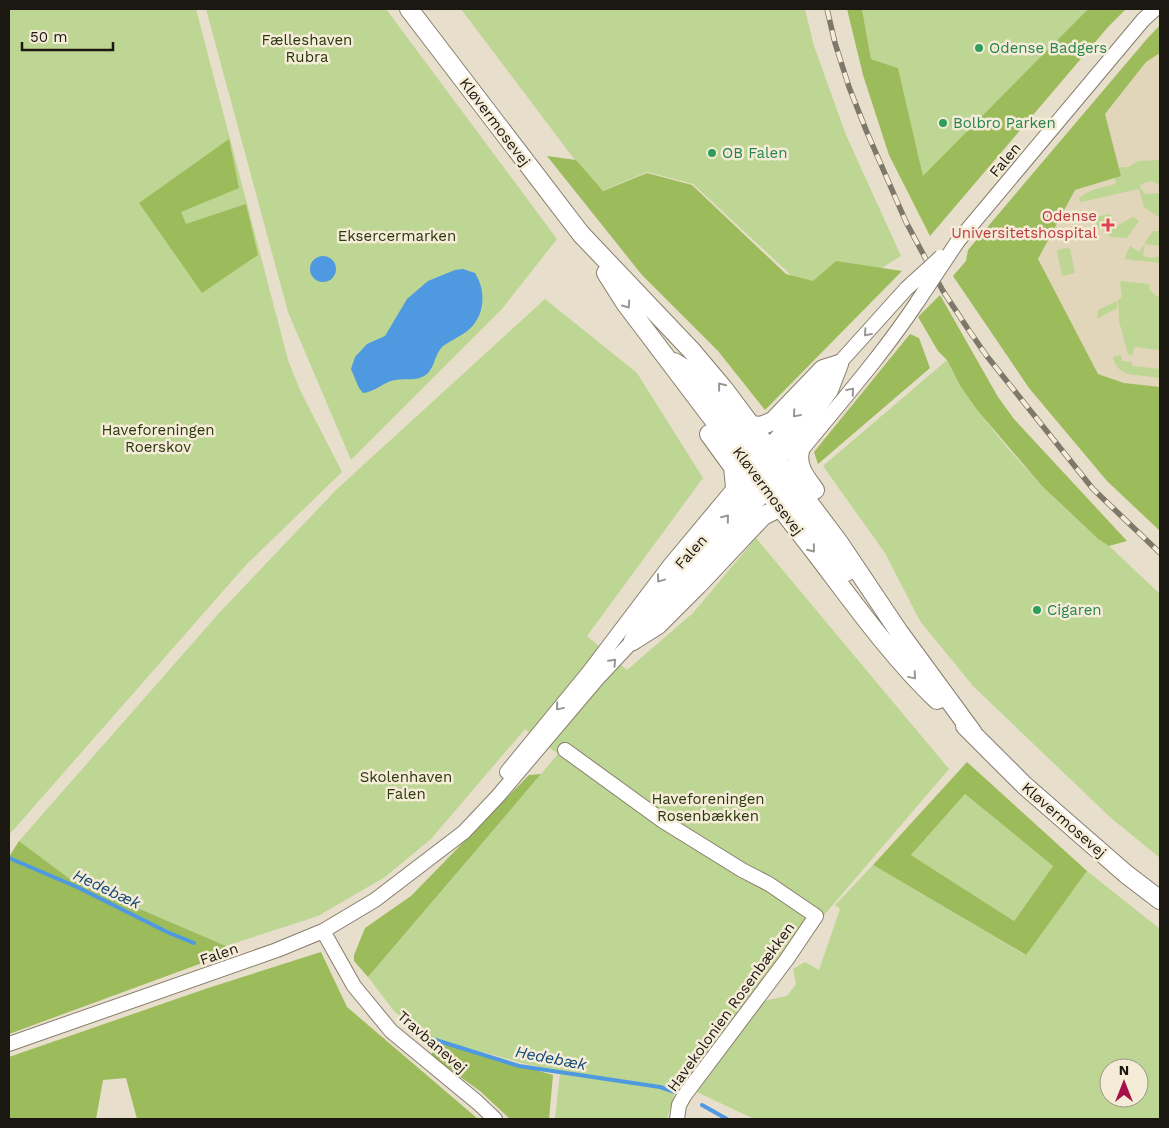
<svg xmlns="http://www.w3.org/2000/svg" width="1169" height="1128" font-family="'Work Sans',sans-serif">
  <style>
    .built { fill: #e1d5ba }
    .green { fill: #bed693; fill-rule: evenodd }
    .forest { fill: #9cbc5b; fill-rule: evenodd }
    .water { fill: #4e99e0 }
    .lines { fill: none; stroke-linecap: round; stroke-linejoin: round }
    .stream { stroke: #4e99e0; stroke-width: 4 }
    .minor-casing { stroke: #877e6d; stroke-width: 16 }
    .major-casing { stroke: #877e6d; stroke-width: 20 }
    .minor { stroke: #fff; stroke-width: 14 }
    .major { stroke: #fff; stroke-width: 18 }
    .rail-casing { stroke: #7e786b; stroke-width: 5.5 }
    .rail { stroke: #f5ecd8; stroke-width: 4; stroke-dasharray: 11; stroke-linecap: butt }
    .minor-bridge-casing { stroke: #877e6d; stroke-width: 16; stroke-linecap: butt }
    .minor-bridge { stroke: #fff; stroke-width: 14 }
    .oneway { stroke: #989794 }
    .leisure-dot { fill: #2e9e5b; stroke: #f5ecd8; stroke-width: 2 }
    .health-dot { fill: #e0444e; stroke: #f5ecd8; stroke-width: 2 }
    .labels { text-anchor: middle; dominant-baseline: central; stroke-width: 5; stroke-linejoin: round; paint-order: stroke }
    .park-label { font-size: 15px; fill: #2b380f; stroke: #f5ecd8 }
    .leisure-label { font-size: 15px; fill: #27864d; stroke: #f5ecd8; text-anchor: start }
    .street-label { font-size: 15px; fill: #1b1711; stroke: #f5ecd8 }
    .health-label { font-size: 15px; fill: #be3a42; stroke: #f5ecd8; text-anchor: end }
    .water-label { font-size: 16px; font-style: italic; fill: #124877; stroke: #f5ecd8 }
  </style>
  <rect width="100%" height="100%" fill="#e7decb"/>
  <path class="built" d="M1160 53V387L1124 383 1098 374 1038 260 1075 190 1121 176 1105 114 1146 62Z"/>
  <path class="green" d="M9 9H196L288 360 300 390 342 472 245 566 9 835Z
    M206 9H386L557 239 502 309 351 460 288 312Z
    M461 9H805L814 46 846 135 901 256 835 297 806 289 693 184 647 172 599 192Z
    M862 9H1088L923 177 898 68 871 59Z
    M1160 160V186C1153 181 1150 179 1141 185L1140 187 1145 194 1158 193 1160 197V218L1144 207 1139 189 1081 202 1079 198C1090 189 1103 187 1116 184L1112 168 1128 167 1138 161Z
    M1110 214 1111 216 1102 228 1098 229 1095 217Z
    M1133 217 1139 221 1127 238 1110 237 1107 231Z
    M1153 231H1160V246L1145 244 1143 256 1152 258 1160 256V263L1124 259 1130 246 1139 252Z
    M1067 248 1070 249 1075 273 1064 276 1062 275 1057 252 1058 250Z
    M1120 281 1149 284C1148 292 1154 292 1157 297L1160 296V350L1134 347 1133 355 1128 354 1119 321 1118 300 1122 298Z
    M545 299 637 373 703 478 587 636 627 670 693 613 756 538 949 769 825 914 692 1095 675 1092 667 1119H555L560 1073 426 1037 394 1011 368 977 558 754 525 729 431 839 385 877 318 916 226 946 70 879 19 841 220 612 337 489Z
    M1117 301V308L1097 319 1098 310Z
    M1121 355 1122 361 1132 362V366L1160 369V378L1128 374C1119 370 1115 367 1113 357Z
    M947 360C982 428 1042 488 1098 539L1109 546 1160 594V858L1111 818 973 686 920 621 885 553 823 466Z
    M965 794 1053 866 1014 921 911 855Z
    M873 865 1025 955 1087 871 1160 929V1119H754L697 1092 764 1001 787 996 796 984 793 969 805 962 819 970 840 909 835 905ZM1109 1068H1139V1098H1109Z"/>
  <path class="forest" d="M847 9H862L871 59 898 68 923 176 1088 9H1126L1108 27 930 236 889 155 863 75Z
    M1160 25V53L1146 62 1105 114 1121 176 1075 190 1038 259 1098 374 1124 383 1160 387V531L1107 481 1029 388 953 276 966 261 968 250 1146 40Z
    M229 139 239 188 181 212 186 224 246 204 258 255 202 293 139 203Z
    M547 156 576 160 603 191 647 173 692 185 786 274 813 281 836 261 902 271 765 410 718 351 642 275Z
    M940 295 998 397 1014 419 1127 541 1109 546 1098 539 1042 486 978 411 961 387 947 360 938 351 918 317Z
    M910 334 919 338 930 368 818 464 814 452Z
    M967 762 1087 871 1026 955 873 865ZM965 794 1053 866 1014 921 911 855Z
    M541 774 368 977 354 961V955L365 928 411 896 529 775Z
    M19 841 70 879 226 946 213 959 9 1034V857Z
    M321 952 347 1007 478 1119H137L126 1078 103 1080 96 1119H9V1057L208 988Z
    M436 1042 553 1075 549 1119H510L480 1091 431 1056Z"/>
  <path class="water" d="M310 269a13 13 0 1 1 26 0a13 13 0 1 1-26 0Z
    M463 269 475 273C487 292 485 318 466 332 459 337 450 341 443 346 435 353 435 366 428 373 419 382 406 378 395 380 383 382 375 392 363 393L359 388 351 369 355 357 367 344 385 336 407 299 428 281 455 270Z"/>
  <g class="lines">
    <path class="stream" d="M9 858 77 887 167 932 194 943
      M426 1037 519 1066 660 1087 675 1092
      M702 1105 727 1119"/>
    <g class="minor-casing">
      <path id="minor" d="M958 241 1143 20 1155 9
        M795 458C837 406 881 357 918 301
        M656 616 773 484
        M565 750 663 821 742 870 769 884 816 916 787 959 684 1096 679 1105 677 1119
        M507 772 589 672 670 565 735 487 843 359 906 289
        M323 931 354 986 391 1031 477 1102 495 1119
        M9 1044 277 950 323 931 375 900 464 832 498 796 597 679 640 633"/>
    </g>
    <g class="major-casing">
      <path id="major" d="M409 9 581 234 692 351 724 389 840 544 899 632 973 733
        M606 273 625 303C688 386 750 469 814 551 853 602 891 656 937 700
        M674 362 695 375 760 457 773 464
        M751 425 761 426 773 421 823 369 839 364
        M709 434 733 467 735 487
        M800 451C796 467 807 479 815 490
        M774 468 777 459 792 442 829 390 839 364
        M758 472 770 479 786 494 846 572
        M634 640 658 625 698 585 763 516 775 510H782
        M633 641 651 609 758 479 767 461 768 447
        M965 726 1024 785 1126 874 1160 900"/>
    </g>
    <use href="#minor" class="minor"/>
    <use href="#major" class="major"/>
    <g class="rail-casing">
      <path id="rail" d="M827 9 835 43 849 87 866 130 906 222 943 291 968 329 986 355 1093 489 1160 553"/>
    </g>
    <use href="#rail" class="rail"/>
    <g class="minor-bridge-casing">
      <path id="minor-bridge" d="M906 289 941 257
        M918 301 958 241"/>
    </g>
    <use href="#minor-bridge" class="minor-bridge"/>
  </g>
  <defs><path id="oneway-chevron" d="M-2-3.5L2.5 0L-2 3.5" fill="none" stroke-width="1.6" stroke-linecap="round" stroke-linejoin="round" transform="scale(1.25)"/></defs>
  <g class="oneway">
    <use href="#oneway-chevron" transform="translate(627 305) rotate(55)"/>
    <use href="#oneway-chevron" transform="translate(867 333) rotate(132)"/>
    <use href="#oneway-chevron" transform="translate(721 386) rotate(-129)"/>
    <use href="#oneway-chevron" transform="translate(851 391) rotate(-50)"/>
    <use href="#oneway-chevron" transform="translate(796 414) rotate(131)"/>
    <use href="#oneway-chevron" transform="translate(726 518) rotate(-51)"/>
    <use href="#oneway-chevron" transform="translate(812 549) rotate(52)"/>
    <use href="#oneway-chevron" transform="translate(660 579) rotate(127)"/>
    <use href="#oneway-chevron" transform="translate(613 662) rotate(-47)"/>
    <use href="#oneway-chevron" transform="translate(913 676) rotate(50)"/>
    <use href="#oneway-chevron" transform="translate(559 707) rotate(130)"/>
  </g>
  <g class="leisure-dot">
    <circle cx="979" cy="48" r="5"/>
    <circle cx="943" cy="123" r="5"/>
    <circle cx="712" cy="153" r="5"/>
    <circle cx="1037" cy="610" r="5"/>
  </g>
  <path class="health-dot" d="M1105.5 217.5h5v5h5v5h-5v5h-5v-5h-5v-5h5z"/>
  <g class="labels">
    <g class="park-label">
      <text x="307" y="40">Fælleshaven<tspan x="307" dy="17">Rubra</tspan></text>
      <text x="397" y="236">Eksercermarken</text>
      <text x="158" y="430">Haveforeningen<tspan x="158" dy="17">Roerskov</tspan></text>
      <text x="406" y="777">Skolenhaven<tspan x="406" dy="17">Falen</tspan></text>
      <text x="708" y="799">Haveforeningen<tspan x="708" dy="17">Rosenbækken</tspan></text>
    </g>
    <g class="leisure-label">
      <text x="989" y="48">Odense Badgers</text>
      <text x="953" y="123">Bolbro Parken</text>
      <text x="722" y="153">OB Falen</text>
      <text x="1047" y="610">Cigaren</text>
    </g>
    <g class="street-label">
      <text transform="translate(495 122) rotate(53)">Kløvermosevej</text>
      <text transform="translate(1005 160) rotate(-50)">Falen</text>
      <text transform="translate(768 491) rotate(53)">Kløvermosevej</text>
      <text transform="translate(691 552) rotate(-48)">Falen</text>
      <text transform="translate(1064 820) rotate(41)">Kløvermosevej</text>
      <text transform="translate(219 954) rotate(-19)">Falen</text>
      <text transform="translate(731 1007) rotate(-54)">Havekolonien Rosenbækken</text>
      <text transform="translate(432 1042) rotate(41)">Travbanevej</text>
    </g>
    <g class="health-label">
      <text x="1097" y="216">Odense<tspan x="1097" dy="17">Universitetshospital</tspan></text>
    </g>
    <g class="water-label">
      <text transform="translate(107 889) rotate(25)">Hedebæk</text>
      <text transform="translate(551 1058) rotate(11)">Hedebæk</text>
    </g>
  </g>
  <rect width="1169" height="1128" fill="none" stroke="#1b1711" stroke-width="20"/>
  <g transform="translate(1124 1083)"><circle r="24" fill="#f5ecd8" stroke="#9e9788"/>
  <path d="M0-4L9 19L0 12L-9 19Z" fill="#a5104a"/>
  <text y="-8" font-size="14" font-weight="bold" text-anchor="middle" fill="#1b1711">N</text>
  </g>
  <path d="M22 42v8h91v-8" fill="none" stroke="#1b1711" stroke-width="2.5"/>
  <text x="30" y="42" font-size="15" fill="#1b1711" stroke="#f5ecd8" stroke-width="4" paint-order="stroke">50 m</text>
</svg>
